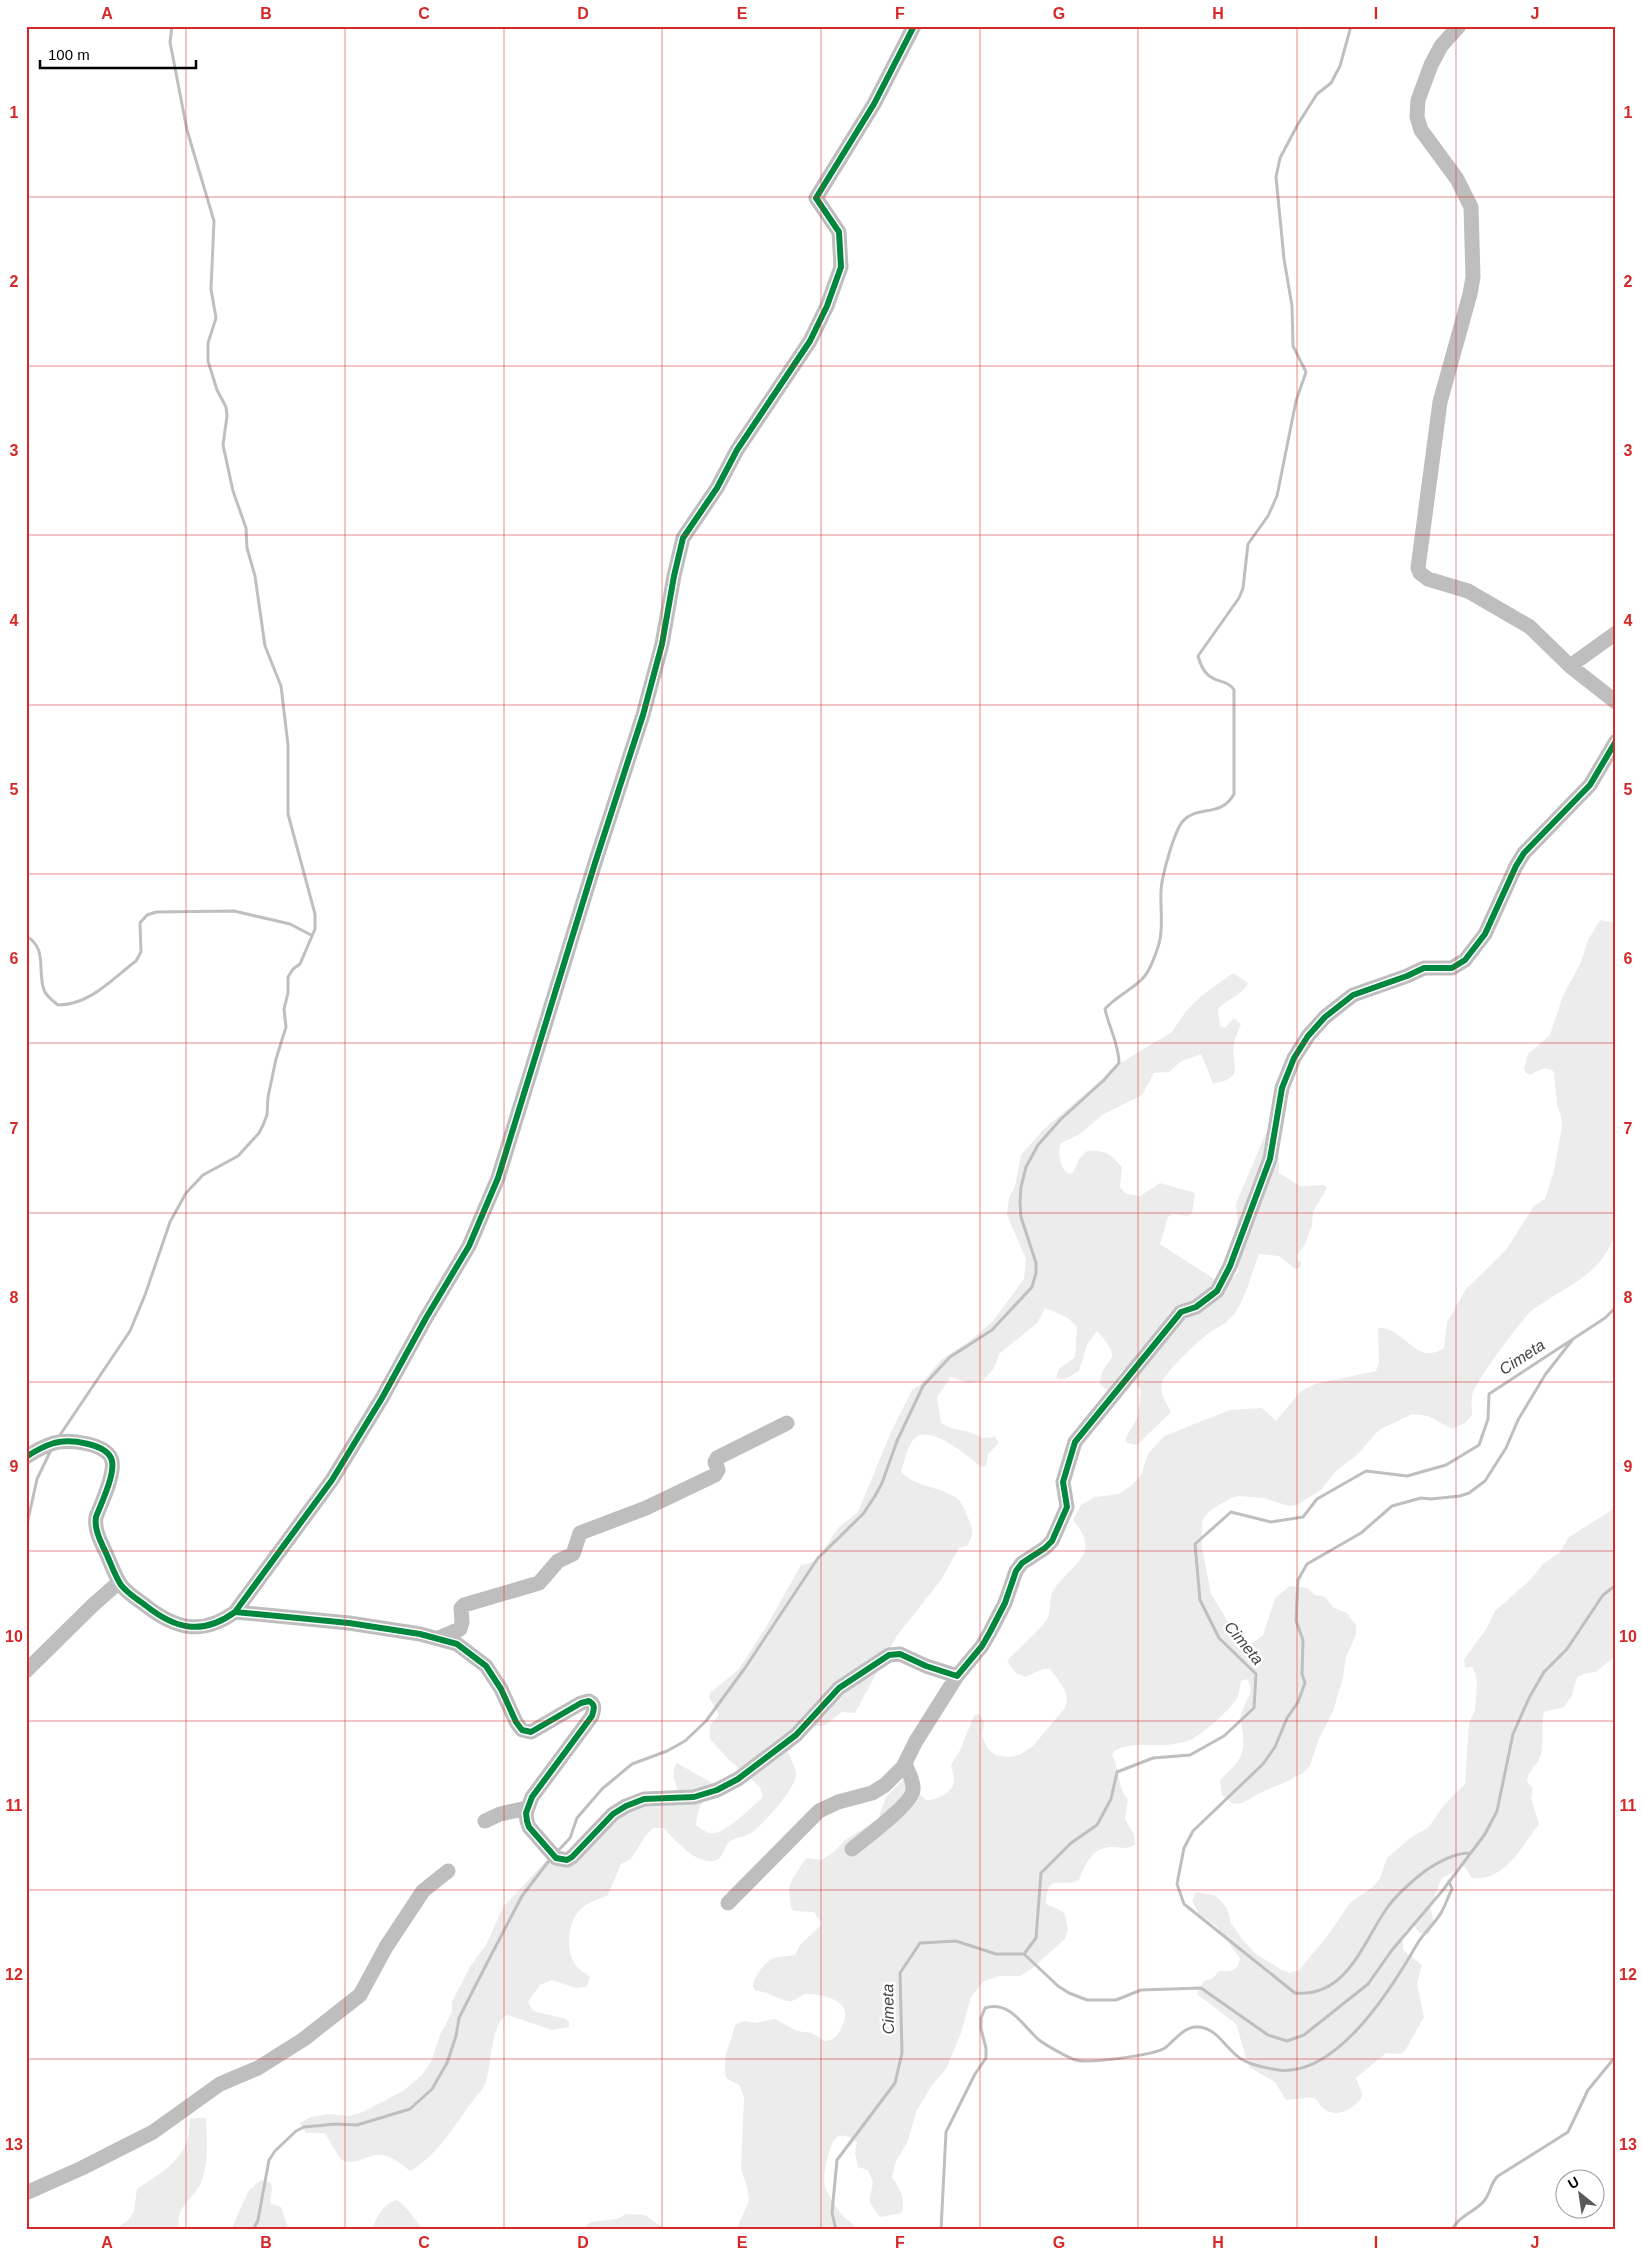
<svg xmlns="http://www.w3.org/2000/svg" width="1642" height="2256" font-family="Helvetica,sans-serif">
  <style>
    .green { fill: #ececec }
    .lines { fill: none; stroke-linecap: round; stroke-linejoin: round }
    .stream { stroke: #bfbfbf; stroke-width: 3 }
    .minor { stroke: #bebebe; stroke-width: 15 }
    .cycleway-casing { stroke: #fff; stroke-width: 9 }
    .cycleway { stroke: #00873e; stroke-width: 6 }
    .grid { fill: none; stroke: #d62828; stroke-width: 1; stroke-opacity: 0.55 }
    .labels { text-anchor: middle; dominant-baseline: central; stroke-width: 5; stroke-linejoin: round; paint-order: stroke }
    .water-label { font-size: 16px; font-style: italic; fill: #444; stroke: #fff }
    .neatline { fill: none; stroke: #d62828; stroke-width: 2 }
    .grid-label { font-size: 16px; text-anchor: middle; font-weight: bold; fill: #d62828 }
  </style>
  <rect width="100%" height="100%" fill="#fff"/>
  <path class="green" d="M1600 920 1616 923V1232C1601 1276 1569 1284 1534 1309 1523 1316 1474 1383 1472 1396 1471 1401 1472 1409 1472 1415L1465 1423 1452 1429 1428 1416 1412 1414 1379 1430 1357 1455 1337 1470 1321 1490 1297 1505 1289 1506 1264 1498 1238 1496 1229 1499 1208 1512 1202 1521V1548L1211 1594 1240 1641 1251 1644 1263 1635 1275 1598 1290 1586 1308 1588 1315 1595 1325 1597 1334 1608 1347 1613 1356 1625V1635L1346 1657 1343 1678 1333 1711 1318 1741 1310 1766 1303 1773 1286 1782 1264 1791 1242 1803 1233 1804 1222 1795 1220 1780C1236 1765 1246 1757 1243 1734 1242 1728 1240 1720 1241 1715 1245 1700 1256 1693 1247 1679L1241 1681C1240 1685 1240 1691 1238 1696 1232 1709 1203 1734 1190 1740 1184 1743 1173 1744 1167 1745 1148 1746 1131 1742 1114 1751L1112 1755C1120 1770 1117 1787 1128 1800L1125 1819 1134 1835 1135 1845C1125 1850 1122 1847 1111 1847 1092 1848 1085 1864 1079 1880 1058 1889 1048 1871 1046 1904L1062 1911 1065 1915 1068 1929 1065 1939 1030 1970 1020 1976H999L984 1981 971 1997 961 2033 946 2069 932 2085 917 2110 907 2143 896 2161 892 2177C899 2188 907 2200 901 2213L882 2217 878 2215 869 2201 873 2183 868 2170 858 2167 855 2153 857 2142C851 2138 846 2134 839 2136 829 2139 822 2178 825 2187 829 2196 837 2210 844 2217 849 2221 854 2224 858 2230H736L749 2201 748 2191 741 2168 744 2097 739 2085 726 2078C722 2054 729 2050 734 2028L736 2024 745 2021 755 2023 775 2019 797 2031 812 2033 825 2041C836 2040 839 2033 843 2024 854 2002 825 1994 807 1994 801 1994 796 2002 789 2001 778 2000 768 1991 756 1991L753 1987C753 1978 765 1961 774 1958 781 1956 788 1957 795 1955L800 1945 822 1924 814 1912 794 1911 791 1908 789 1888 793 1878 806 1858 821 1860 834 1852 844 1841 878 1819 886 1797 904 1779 926 1800C935 1801 954 1792 954 1781 954 1776 952 1770 951 1765L960 1750 974 1716 979 1714 984 1722 982 1736 988 1749 995 1755 1009 1757 1019 1755 1033 1746 1064 1709C1073 1695 1058 1680 1050 1669H1043L1025 1677 1016 1673 1007 1661C1015 1652 1043 1627 1047 1619 1051 1612 1049 1601 1052 1593 1067 1564 1105 1558 1073 1520L1081 1505 1095 1497 1119 1494 1132 1485 1141 1475 1148 1454 1164 1436 1230 1410 1262 1408 1276 1421 1301 1391 1315 1384 1376 1371 1379 1363 1378 1328C1406 1327 1415 1367 1444 1348L1447 1322 1466 1289 1506 1250 1534 1206 1545 1199 1554 1171 1562 1126 1561 1116 1557 1105 1554 1072C1545 1065 1540 1070 1530 1075L1526 1073 1524 1069 1528 1054 1550 1035 1563 996 1581 962 1588 940Z
    M1233 973 1248 983C1242 996 1228 998 1218 1009L1220 1026 1225 1028 1234 1018 1241 1024C1239 1030 1236 1036 1234 1042 1230 1064 1247 1079 1213 1083L1201 1054 1180 1062 1169 1072 1154 1073 1142 1095 1102 1115 1080 1134 1061 1143C1057 1152 1060 1170 1069 1174L1073 1173 1079 1159 1087 1151C1106 1150 1109 1153 1122 1167L1120 1187 1126 1194 1140 1196 1160 1183 1195 1193 1192 1213 1188 1216 1173 1214 1168 1217 1160 1244 1225 1286 1239 1271 1233 1250 1238 1234 1236 1204 1266 1133 1278 1141 1279 1173 1300 1186 1324 1185 1327 1188 1313 1212 1312 1226 1304 1246 1297 1255V1260L1301 1262 1300 1267 1295 1269 1279 1256 1259 1254C1251 1274 1247 1296 1234 1314 1228 1323 1218 1327 1209 1333 1199 1340 1165 1372 1162 1383 1159 1393 1167 1404 1171 1412L1137 1445 1127 1443 1125 1439 1138 1417 1141 1390 1132 1377 1122 1370 1110 1389H1106L1100 1384C1102 1353 1128 1366 1097 1331L1087 1345 1079 1371 1065 1379H1058L1056 1377 1059 1369 1075 1357 1077 1327 1068 1318 1045 1308 1037 1323 999 1354 994 1368 984 1380 969 1383 951 1377 937 1397 941 1423 950 1428 970 1432 983 1438 995 1437 999 1443 988 1454 986 1466 981 1467C970 1457 928 1422 914 1439 907 1447 904 1463 901 1472 916 1487 937 1486 955 1497 962 1501 966 1513 969 1520 974 1531 973 1536 967 1546L959 1548 941 1580 896 1637 855 1713 842 1712 824 1726H810L803 1738 788 1751C790 1758 795 1766 796 1773 798 1787 763 1824 751 1833 745 1837 735 1837 729 1842 723 1848 724 1860 712 1861 692 1862 676 1840 663 1828H653L646 1835 631 1859 621 1864 608 1895C601 1898 592 1901 586 1905 568 1916 564 1947 575 1964 578 1969 585 1973 590 1977L586 1987 576 1988 552 1980 540 1985 528 2002 533 2011 566 2019 569 2022V2027L552 2030 508 2015C490 2022 492 2064 486 2081 484 2089 476 2097 471 2103 454 2127 436 2157 410 2171 403 2165 392 2156 382 2155 368 2153 354 2168 340 2159L325 2133H306L300 2123 311 2117 329 2114 349 2116 363 2112 403 2091 422 2075 431 2062 440 2035 452 2012V2002L471 1965 486 1945 503 1907 546 1861 561 1863 568 1858 589 1828 678 1791C675 1781 670 1771 677 1763L717 1786C702 1800 699 1804 696 1825 700 1827 705 1832 709 1833 724 1836 749 1809 761 1799L763 1796 760 1787 728 1759 710 1739V1725L719 1715 709 1697 711 1692 738 1670 766 1627 801 1565 810 1563 818 1558 838 1528 858 1512 891 1432 912 1390 920 1385 942 1359 971 1340 993 1321 1024 1279 1026 1259 1007 1215 1009 1198 1015 1186 1021 1155 1043 1130 1122 1062 1172 1032 1186 1011 1200 997Z
    M1616 1487V1655L1596 1672 1586 1673 1577 1677 1572 1695 1564 1707 1544 1712C1541 1726 1544 1740 1541 1755 1537 1767 1528 1770 1527 1782L1533 1788 1531 1798 1539 1824C1522 1846 1505 1882 1472 1878L1464 1866 1442 1878 1430 1907 1434 1922 1429 1934 1419 1933 1414 1925C1401 1931 1403 1937 1403 1950L1422 1965 1417 1984 1424 2017 1405 2051 1400 2054 1386 2053 1356 2078C1361 2093 1368 2096 1352 2107 1343 2114 1330 2116 1321 2106 1318 2103 1318 2099 1313 2098 1307 2097 1294 2100 1286 2100L1275 2082 1249 2067 1236 2024 1197 1994 1204 1981 1213 1978 1219 1971C1230 1972 1239 1971 1240 1958L1216 1926 1199 1914 1192 1901 1196 1892 1214 1895 1221 1901 1227 1908 1231 1923 1242 1939 1256 1954 1282 1970 1290 1973 1299 1970 1328 1935 1350 1903 1374 1886 1380 1878 1387 1858 1410 1838 1428 1828 1444 1805 1465 1784 1469 1723 1475 1710 1477 1685 1476 1676 1472 1667 1465 1668 1464 1659 1487 1628 1495 1611 1531 1579 1543 1564 1559 1553 1569 1537 1612 1510Z
    M190 2118H206C207 2139 209 2159 202 2180 194 2201 175 2203 179 2230H115L128 2220 134 2211 137 2189C155 2177 180 2163 187 2141 190 2134 189 2125 190 2118Z
    M261 2180 271 2183 272 2188 270 2203 281 2207 289 2230H231L249 2190Z
    M397 2200C408 2207 415 2221 424 2230H372C376 2218 384 2202 397 2200Z
    M626 2214 645 2215 666 2230H582L590 2222 617 2219Z"/>
  <g class="lines">
    <path class="stream" d="M26 936C48 948 37 971 44 990 46 996 53 1001 58 1005 90 1005 112 979 136 961L141 952 140 923 147 915 156 912 234 911 290 924 311 935
      M58 1438 130 1331 145 1295 170 1222 186 1193 203 1175 238 1156 259 1133 263 1125 267 1115 268 1097 276 1059 286 1027 284 1009 288 993V977L293 969 300 964 315 929V914L288 814V745L281 686 265 646 255 576 247 548 246 528 233 491 223 445 227 416 226 407 217 390 208 361V343L216 318 211 289 214 221 187 130 170 42 172 26
      M26 1529 37 1479 51 1450
      M557 1852 570 1838 577 1818 602 1789 632 1764 667 1751 685 1741 706 1721 745 1668 818 1558 863 1514 875 1496 882 1483 897 1441 923 1386 950 1357 992 1330 1032 1287 1036 1273V1263L1021 1217 1020 1203 1021 1187 1026 1167 1038 1145 1061 1119 1103 1081 1119 1063C1119 1044 1109 1028 1105 1009 1116 996 1132 990 1143 978 1150 971 1155 956 1158 947 1164 929 1160 908 1161 890 1162 876 1174 831 1183 821 1197 805 1221 818 1234 794V690C1225 675 1207 689 1198 656L1239 598 1243 588 1248 544 1268 516 1277 496 1296 401 1306 372 1293 346 1292 306 1284 259 1276 177 1280 158 1298 124 1317 94 1331 83 1340 66 1351 26
      M1470 1853C1454 1853 1438 1862 1425 1871 1411 1882 1397 1894 1387 1908 1363 1942 1347 1998 1295 1993L1184 1904 1177 1884 1184 1848 1193 1831 1263 1764 1275 1747 1287 1718 1298 1702 1305 1683 1302 1674 1303 1640 1296 1621 1298 1580 1307 1564 1361 1533 1392 1506 1421 1498 1431 1499 1460 1496 1469 1493 1485 1481 1506 1448 1518 1420 1545 1375 1573 1339
      M1024 1954 1058 1986 1069 1993 1087 2000H1116L1141 1990 1201 1988 1268 2035 1287 2041 1304 2035 1368 1984 1392 1950 1443 1890 1485 1834 1497 1811 1513 1734 1529 1698 1544 1672 1567 1649 1603 1595 1616 1585
      M253 2230 258 2220 269 2160 275 2151 296 2131 304 2127 336 2124 357 2125 410 2109 432 2089 447 2063 456 2036 459 2018 486 1965 522 1896 551 1858
      M836 2230 832 2213 837 2160 895 2083 902 2053 900 1973 920 1943 956 1941 996 1954H1024L1036 1938 1041 1873 1071 1843 1097 1825 1111 1799 1117 1772 1153 1758 1190 1755 1224 1736 1254 1708 1256 1674 1219 1638 1200 1600 1195 1544 1231 1512 1271 1522 1303 1517 1317 1499 1366 1471 1407 1476 1446 1465 1479 1445 1488 1419 1489 1394 1605 1318 1616 1307
      M941 2230 946 2132 975 2074 986 2058V2048L981 2029V2018L985 2008C1010 2000 1023 2026 1039 2040 1044 2044 1070 2059 1076 2060 1089 2064 1154 2055 1165 2048 1174 2041 1183 2028 1195 2027 1217 2025 1226 2051 1243 2060 1251 2065 1263 2067 1272 2069 1333 2083 1390 1991 1416 1946 1422 1934 1434 1925 1441 1913 1445 1906 1448 1897 1452 1889L1449 1881
      M1452 2230C1458 2216 1475 2212 1484 2201 1491 2193 1490 2183 1498 2176L1568 2132 1588 2090 1616 2056"/>
    <path class="minor" d="M1459 26 1441 46 1431 65 1418 100 1417 117 1421 130 1457 179 1471 207 1473 277 1470 294 1440 402 1418 568 1420 573 1428 579 1468 591 1530 627 1570 666 1616 702
      M1570 666 1616 633
      M26 1457C35 1451 44 1446 54 1443 69 1439 108 1443 112 1461 115 1475 101 1504 96 1517 94 1530 101 1542 106 1553 111 1564 115 1576 121 1585 127 1593 137 1599 145 1605 175 1629 202 1636 235 1612L332 1480 382 1398 426 1318 469 1246 498 1178 595 863 643 715 662 644 674 576 683 538 717 488 737 450 810 341 827 306 841 267 839 232 816 198 874 104 914 26
      M235 1612 349 1623 420 1634 457 1644 486 1666 501 1689 516 1722 522 1730 531 1732 581 1703 589 1701C596 1705 594 1709 592 1716L532 1797 526 1813 527 1821 529 1827 556 1858 567 1860 572 1857 613 1814 626 1806 644 1799 694 1797 717 1790 738 1779 796 1735 839 1688 889 1655 900 1654 926 1666 957 1676 982 1646 990 1632 1005 1603 1016 1571 1022 1563 1045 1548 1052 1541 1067 1507 1063 1482 1075 1442 1181 1312 1196 1307 1217 1291 1230 1266 1270 1159 1282 1088 1294 1058 1308 1036 1325 1017 1353 995 1407 976 1424 968H1452L1465 960 1485 934 1516 866 1524 853 1590 785 1616 741
      M439 1638 460 1629 462 1622 461 1608 464 1605 539 1583 558 1561 573 1554 580 1533 646 1508 715 1475 718 1470 715 1462 717 1458 787 1423
      M26 1671 92 1606 119 1582
      M485 1821 500 1814 527 1808
      M852 1849C864 1839 912 1804 913 1790 914 1781 908 1771 905 1764
      M728 1903 819 1811 838 1802 872 1793 885 1785 903 1767 916 1741 957 1676
      M26 2193 82 2168 153 2132 220 2084 258 2068 304 2039 360 1995 386 1947 423 1891 448 1871"/>
    <g class="cycleway-casing">
      <path id="cycleway" d="M26 1457C35 1451 44 1446 54 1443 69 1439 108 1443 112 1461 115 1475 101 1504 96 1517 94 1530 101 1542 106 1553 111 1564 115 1576 121 1585 127 1593 137 1599 145 1605 175 1629 202 1636 235 1612L332 1480 382 1398 426 1318 469 1246 498 1178 595 863 643 715 662 644 674 576 683 538 717 488 737 450 810 341 827 306 841 267 839 232 816 198 874 104 914 26
        M235 1612 349 1623 420 1634 457 1644 486 1666 501 1689 516 1722 522 1730 531 1732 581 1703 589 1701C596 1705 594 1709 592 1716L532 1797 526 1813 527 1821 529 1827 556 1858 567 1860 572 1857 613 1814 626 1806 644 1799 694 1797 717 1790 738 1779 796 1735 839 1688 889 1655 900 1654 926 1666 957 1676 982 1646 990 1632 1005 1603 1016 1571 1022 1563 1045 1548 1052 1541 1067 1507 1063 1482 1075 1442 1181 1312 1196 1307 1217 1291 1230 1266 1270 1159 1282 1088 1294 1058 1308 1036 1325 1017 1353 995 1407 976 1424 968H1452L1465 960 1485 934 1516 866 1524 853 1590 785 1616 741"/>
    </g>
    <use href="#cycleway" class="cycleway"/>
  </g>
  <path class="grid" d="M186 26V2230M345 26V2230M504 26V2230M662 26V2230M821 26V2230M980 26V2230M1138 26V2230M1297 26V2230M1456 26V2230M26 197H1616M26 366H1616M26 535H1616M26 705H1616M26 874H1616M26 1043H1616M26 1213H1616M26 1382H1616M26 1551H1616M26 1721H1616M26 1890H1616M26 2059H1616"/>
  <g class="labels">
    <g class="water-label">
      <text transform="translate(1522 1357) rotate(-33)">Cimeta</text>
      <text transform="translate(1244 1643) rotate(50)">Cimeta</text>
      <text transform="translate(888 2009) rotate(-91)">Cimeta</text>
    </g>
  </g>
  <rect width="1642" height="2256" fill="none" stroke="#ffffff" stroke-width="55"/>
  <g transform="translate(1580 2194) rotate(330)"><circle r="24" fill="#ffffff" stroke="#999999"/>
  <path d="M0-4L9 19L0 12L-9 19Z" fill="#595959"/>
  <text y="-8" font-size="14" font-weight="bold" text-anchor="middle" fill="#000000">U</text>
  </g>
  <path d="M40 60v8h156v-8" fill="none" stroke="#000000" stroke-width="2.5"/>
  <text x="48" y="60" font-size="15" fill="#000000" stroke="#ffffff" stroke-width="4" paint-order="stroke">100 m</text>
  <rect x="28" y="28" width="1586" height="2200" class="neatline"/>
  <g class="grid-label">
    <text x="107" y="19">A</text>
    <text x="266" y="19">B</text>
    <text x="424" y="19">C</text>
    <text x="583" y="19">D</text>
    <text x="742" y="19">E</text>
    <text x="900" y="19">F</text>
    <text x="1059" y="19">G</text>
    <text x="1218" y="19">H</text>
    <text x="1376" y="19">I</text>
    <text x="1535" y="19">J</text>
    <text x="14" y="118">1</text>
    <text x="1628" y="118">1</text>
    <text x="14" y="287">2</text>
    <text x="1628" y="287">2</text>
    <text x="14" y="456">3</text>
    <text x="1628" y="456">3</text>
    <text x="14" y="626">4</text>
    <text x="1628" y="626">4</text>
    <text x="14" y="795">5</text>
    <text x="1628" y="795">5</text>
    <text x="14" y="964">6</text>
    <text x="1628" y="964">6</text>
    <text x="14" y="1134">7</text>
    <text x="1628" y="1134">7</text>
    <text x="14" y="1303">8</text>
    <text x="1628" y="1303">8</text>
    <text x="14" y="1472">9</text>
    <text x="1628" y="1472">9</text>
    <text x="14" y="1642">10</text>
    <text x="1628" y="1642">10</text>
    <text x="14" y="1811">11</text>
    <text x="1628" y="1811">11</text>
    <text x="14" y="1980">12</text>
    <text x="1628" y="1980">12</text>
    <text x="14" y="2150">13</text>
    <text x="1628" y="2150">13</text>
    <text x="107" y="2248">A</text>
    <text x="266" y="2248">B</text>
    <text x="424" y="2248">C</text>
    <text x="583" y="2248">D</text>
    <text x="742" y="2248">E</text>
    <text x="900" y="2248">F</text>
    <text x="1059" y="2248">G</text>
    <text x="1218" y="2248">H</text>
    <text x="1376" y="2248">I</text>
    <text x="1535" y="2248">J</text>
  </g>
</svg>
